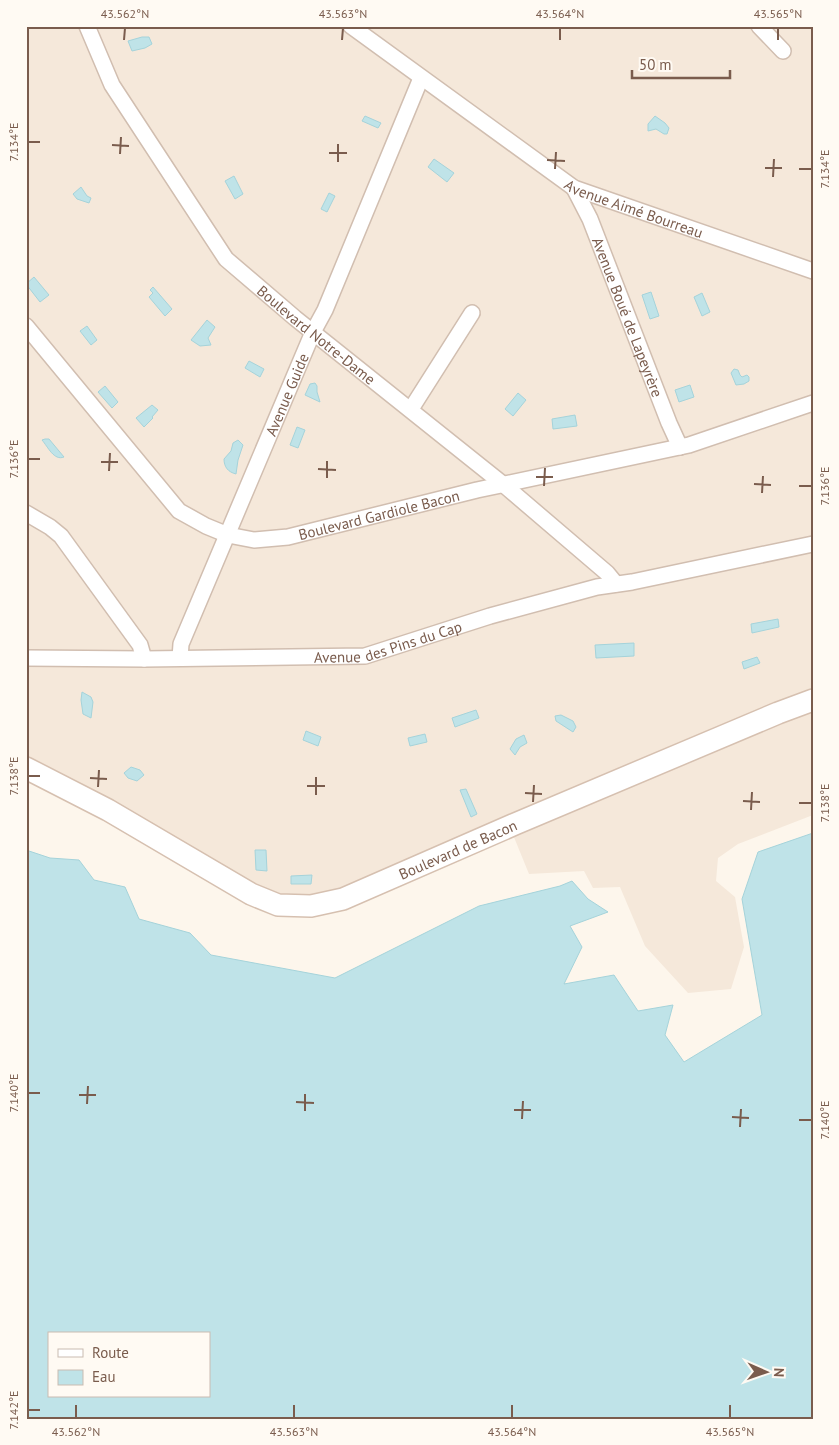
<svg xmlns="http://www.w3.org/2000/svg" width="839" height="1445" font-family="'PT Sans',sans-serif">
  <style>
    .residential { fill: #f5e8da }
    .water { fill: #bfe3e8; stroke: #a5d3da; fill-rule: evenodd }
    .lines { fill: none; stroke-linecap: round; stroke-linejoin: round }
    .street-casing { stroke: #d1beb0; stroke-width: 18 }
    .secondary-casing { stroke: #d6c0b0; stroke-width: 24 }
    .street { stroke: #fff; stroke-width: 15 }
    .secondary { stroke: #fff; stroke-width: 21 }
    .ticks { fill: none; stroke: #7a5c4d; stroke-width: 2 }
    .labels { text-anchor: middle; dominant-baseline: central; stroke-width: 5; stroke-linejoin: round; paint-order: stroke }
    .street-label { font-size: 15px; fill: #7a5c4d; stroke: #fffaf3 }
    .neatline { fill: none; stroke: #7a5c4d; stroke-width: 2 }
    .ticks-label { font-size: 12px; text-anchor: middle; fill: #7a5c4d }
  </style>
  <rect width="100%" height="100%" fill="#fdf6ec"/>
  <path class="residential" d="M26 26H813V815L738 844 718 858 716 881 735 897 744 947 731 989 688 993 645 946 620 887 593 888 584 871 529 874 507 820 351 884 315 896H284L251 885 26 758Z"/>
  <path class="water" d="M142 37H149L152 44 145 48 132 51 128 41Z
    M365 116 381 123 378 128 362 121Z
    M655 116 665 123 669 128 667 134H664L656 129 648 131V124Z
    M434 159 454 173 447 182 428 167Z
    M234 176 243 194 235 199 225 181Z
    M81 187 87 196 91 198 89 203 77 199 73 194Z
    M329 193 335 196 327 212 321 209Z
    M34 277 49 295 40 302 26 284Z
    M153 287 172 309 165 316 149 297 153 293 150 290Z
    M651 292 659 316 650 319 642 295Z
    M702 293 710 312 702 316 694 297Z
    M207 320 215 327 208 338 211 345 200 346 191 340Z
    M87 326 97 340 91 345 80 331Z
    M249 361 264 369 260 377 245 368Z
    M734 369 738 370 740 375 742 377 747 375 749 377V381L744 384 736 385 731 373Z
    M315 383 317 386V392L320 402 305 395 310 384Z
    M690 385 694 397 679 402 675 390Z
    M105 386 118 402 112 408 98 392Z
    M518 393 526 400 513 416 505 409Z
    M152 405 158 410 152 417 153 418 144 427 136 418Z
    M575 415 577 426 553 429 552 419Z
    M297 427 305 430 298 448 290 445Z
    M45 439H49L64 457C54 461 48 447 42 440Z
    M238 440 243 445 238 460 236 474C228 472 224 467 224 459L231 451 233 443Z
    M778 619 779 627 752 633 751 624Z
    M634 643V656L596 658 595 645Z
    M757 657 760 663 744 669 742 662Z
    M82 692 91 697 93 702 91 718 83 714 81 700Z
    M476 710 479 718 455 727 452 718Z
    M561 715 573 721 576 727 573 732 556 721 555 716Z
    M306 731 321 737 318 746 303 740Z
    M425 734 427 742 410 746 408 738Z
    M524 735 527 743 520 747 515 755 510 749 516 739Z
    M131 767 140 770 144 775 137 781 128 778 124 773Z
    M466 789 477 814 471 817 460 790Z
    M813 833V1419H26V850L50 858 79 860 94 880 125 887 139 919 190 933 211 955 335 978 479 906 560 886 572 881 588 899 608 912 570 926 582 947 564 984 614 975 638 1011 673 1005 665 1035 684 1062 762 1015 742 899 758 852ZM49 1334H209V1396H49Z
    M255 850H266L267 871 256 870Z
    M312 875 311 884H291V876Z"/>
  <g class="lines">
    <g class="street-casing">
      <g id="street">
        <path id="s1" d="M87 26 112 85 226 259 295 318 504 485 607 573 616 584"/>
        <path id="s2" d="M351 26 574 188 813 271"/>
        <path d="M759 26 783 51"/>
        <path id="s3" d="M574 188 590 219 669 423 680 447"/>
        <path id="s4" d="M26 326 179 511 206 526 228 535 254 540 288 537 477 490 689 445 813 403"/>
        <path d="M411 409 472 313"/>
        <path d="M26 513 50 527 61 536 140 645 144 659"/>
        <path id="s5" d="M26 658 144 659 365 656 490 616 597 587 632 582 813 544"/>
        <path id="s6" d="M180 658 181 644 313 332 325 310 421 78"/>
      </g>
    </g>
    <g class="secondary-casing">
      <g id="secondary">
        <path id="s7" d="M26 768 108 810 251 894 278 905 311 906 343 899 515 824 778 713 813 700"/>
      </g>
    </g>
    <use href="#street" class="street"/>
    <use href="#secondary" class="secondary"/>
  </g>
  <path class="ticks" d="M124 40 125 28M342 40 343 28M560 40V28M778 40V28M28 142H40M112 145 129 146M329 153H347M120 154 121 137M547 160 565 161M338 162V144M765 168H782M555 169 556 152M799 169H812M773 177 774 159M28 459H40M101 462H118M318 469 336 470M109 471 110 453M536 477H553M327 478V461M754 484 771 485M544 486 545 468M799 486H812M762 493 763 476M28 776H40M90 778 107 779M307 786H325M98 787 99 770M525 793 542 794M316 795V777M743 801 760 802M533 802 534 785M799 803H812M751 810 752 792M28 1093H40M79 1095H96M296 1102 314 1103M87 1104 88 1086M514 1110H531M305 1111V1094M732 1117 749 1118M522 1119 523 1101M799 1120H812M740 1127 741 1109M28 1410H40M76 1418V1405M294 1418V1405M512 1418V1405M730 1418V1405"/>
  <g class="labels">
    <g class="street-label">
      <text stroke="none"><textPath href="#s2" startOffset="339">Avenue Aimé Bourreau</textPath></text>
      <text stroke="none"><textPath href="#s3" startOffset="140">Avenue Boué de Lapeyrère</textPath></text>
      <text stroke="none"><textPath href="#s1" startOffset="390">Boulevard Notre-Dame</textPath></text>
      <text stroke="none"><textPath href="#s6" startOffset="285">Avenue Guide</textPath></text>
      <text stroke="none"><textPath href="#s4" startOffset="449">Boulevard Gardiole Bacon</textPath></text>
      <text stroke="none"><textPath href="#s5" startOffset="364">Avenue des Pins du Cap</textPath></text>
      <text stroke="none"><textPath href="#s7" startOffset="478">Boulevard de Bacon</textPath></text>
    </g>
  </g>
  <rect width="839" height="1445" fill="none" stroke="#fffaf3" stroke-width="55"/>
  <rect x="48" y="1332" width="162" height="65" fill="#fffaf3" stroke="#cabbb1"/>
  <rect x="58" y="1349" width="25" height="8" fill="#ffffff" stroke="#cabbb1"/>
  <text x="92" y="1358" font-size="15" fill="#7a5c4d">Route</text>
  <rect x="58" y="1370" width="25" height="15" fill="#bfe3e8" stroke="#cabbb1"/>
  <text x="92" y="1382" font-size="15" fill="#7a5c4d">Eau</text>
  <g transform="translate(766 1372) rotate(92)" stroke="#fffaf3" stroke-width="4" paint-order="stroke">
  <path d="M0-4L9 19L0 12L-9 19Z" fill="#7a5c4d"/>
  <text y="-8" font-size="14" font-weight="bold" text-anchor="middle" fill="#7a5c4d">N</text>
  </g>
  <path d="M632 70v8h98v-8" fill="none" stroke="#7a5c4d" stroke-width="2.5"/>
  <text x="639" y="70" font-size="15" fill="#7a5c4d" stroke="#fffaf3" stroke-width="4" paint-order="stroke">50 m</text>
  <rect x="28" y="28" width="784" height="1390" class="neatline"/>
  <g class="ticks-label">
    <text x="125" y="18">43.562°N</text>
    <text x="343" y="18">43.563°N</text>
    <text x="560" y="18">43.564°N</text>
    <text x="778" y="18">43.565°N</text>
    <text transform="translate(14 142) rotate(-90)" y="4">7.134°E</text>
    <text transform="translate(825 169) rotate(-90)" y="4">7.134°E</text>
    <text transform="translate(14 459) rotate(-90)" y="4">7.136°E</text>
    <text transform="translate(825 486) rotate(-90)" y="4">7.136°E</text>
    <text transform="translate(14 776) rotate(-90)" y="4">7.138°E</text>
    <text transform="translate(825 803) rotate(-90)" y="4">7.138°E</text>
    <text transform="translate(14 1093) rotate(-90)" y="4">7.140°E</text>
    <text transform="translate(825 1120) rotate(-90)" y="4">7.140°E</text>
    <text transform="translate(14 1410) rotate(-90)" y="4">7.142°E</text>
    <text x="76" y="1436">43.562°N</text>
    <text x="294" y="1436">43.563°N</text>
    <text x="512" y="1436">43.564°N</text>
    <text x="730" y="1436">43.565°N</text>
  </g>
</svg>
